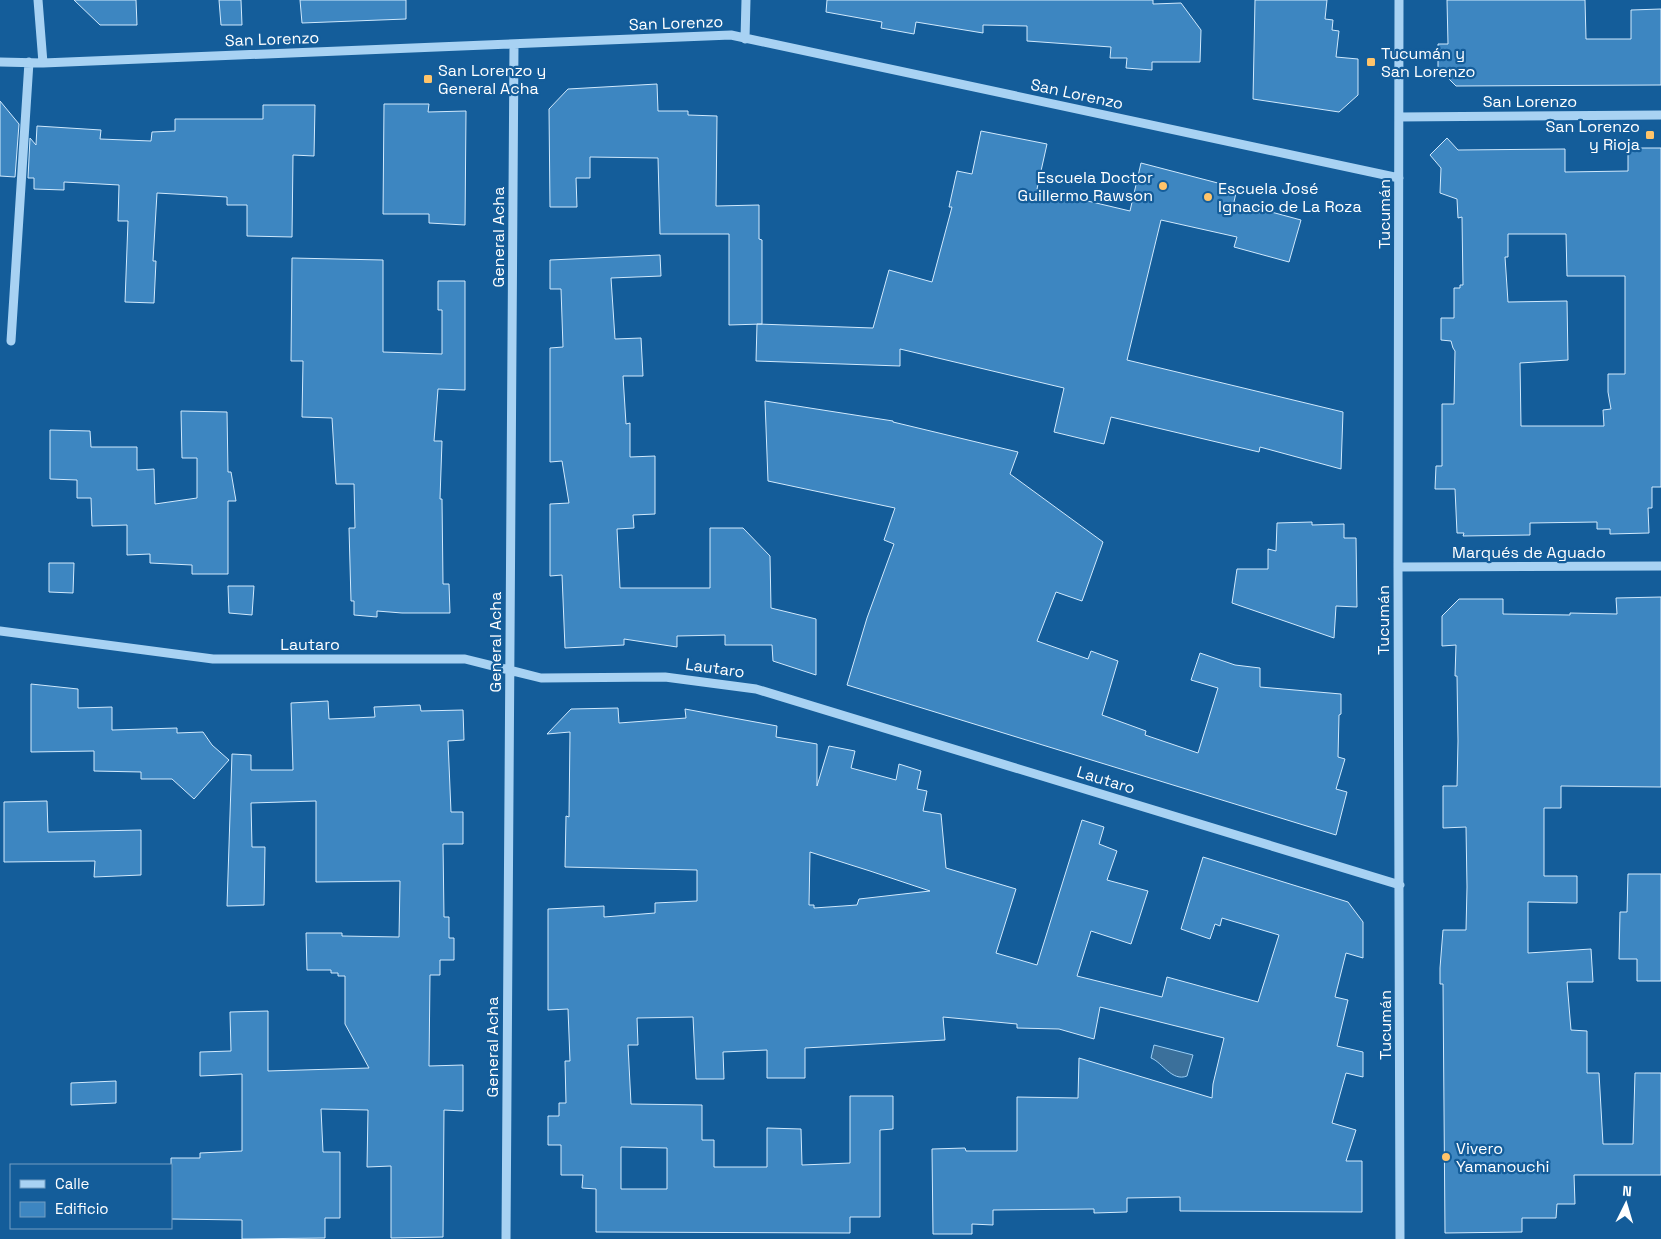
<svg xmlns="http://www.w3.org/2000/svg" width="1661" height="1239" font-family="'Space Grotesk',sans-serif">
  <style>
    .water { fill: #3b709b; stroke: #9bcff6 }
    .building { fill: #3d86c1; stroke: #d0e9fd; fill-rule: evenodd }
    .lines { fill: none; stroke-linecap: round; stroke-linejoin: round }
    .minor { stroke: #a8d2f3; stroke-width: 9 }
    .poi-dot { fill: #ffc46a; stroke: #145d9a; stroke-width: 2 }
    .labels { text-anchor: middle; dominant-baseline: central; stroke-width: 4.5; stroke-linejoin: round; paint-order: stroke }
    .street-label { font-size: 16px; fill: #fff; stroke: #145d9a }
    .poi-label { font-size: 16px; fill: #fff; stroke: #145d9a; text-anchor: start }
  </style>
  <rect width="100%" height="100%" fill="#145d9a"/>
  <path class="water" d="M1154 1045 1193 1055 1187 1076C1172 1082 1162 1062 1151 1058Z"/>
  <path class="building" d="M74 0H136L137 25H100Z
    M219 0H241L242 25H221Z
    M300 0H406V19L302 23Z
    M827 0H1153V4L1181 3 1201 30 1200 62H1152V70L1126 68 1127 58H1110L1111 47 1027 41V26L983 25V33L916 22 914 34 881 28 882 22 826 12Z
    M1255 0H1327L1325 19 1333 20 1332 30 1339 31 1336 57 1358 59V95L1339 112 1253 99Z
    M1447 0H1585L1586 39H1631V10L1661 9V85L1456 86 1438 68V44H1448Z
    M657 84 658 111H688V115L717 116 716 206 759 205V239L762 240V324L729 325V234H660L658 158 590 157V178H576L577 207H550L549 109 568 89Z
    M0 101 19 124 15 177 0 176Z
    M384 104H429L428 112 466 111 465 225 429 223V214H383Z
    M263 105H315L314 156 293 155 292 237 247 236V205H227V197L157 193 153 261H156L154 303 125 302 128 221H118L119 185 64 182V190L34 189V178H28L30 138 36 145 37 126 101 130 100 139 151 141 152 132 175 131V119H263Z
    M981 131 1047 144 1037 189 1130 211 1141 163 1237 188 1234 202 1301 220 1289 262 1234 247 1237 237 1161 220 1127 360 1343 412 1341 469 1260 447 1259 452 1111 417 1104 444 1054 432 1064 388 900 349V366L756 361 757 324 873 328 889 270 932 282 952 207H949L957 171 972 174Z
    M1447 138 1458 150 1565 149V172L1628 171V148H1661V487H1652V508H1648L1649 533 1610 534V529H1597V522L1530 523V535L1463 536 1464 533H1457L1455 489H1435L1436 466H1442V404H1454L1455 351 1453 348 1451 341 1441 340V318H1454V288H1460V285H1463L1462 217 1458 218 1457 199 1440 193 1441 168 1430 155ZM1508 234H1566L1567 276H1625V374H1608V392L1611 409 1603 410 1604 426H1521L1520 363 1568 360 1567 301 1508 302 1505 257H1508Z
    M660 255 661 276 611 278 615 339 641 338 643 376H623L626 424 630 423V457L655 456V514L633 515 634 528 617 529 620 588H710V528H743L770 556 771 608 816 619V675L773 661 772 645H725V635L677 636V647L624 639V645L565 648 562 575 550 576V504L569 503 562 461 550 462V348L563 347 561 289H550V260Z
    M292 258 383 260V352L442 354V310H438V281H465V390L438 389 434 441H442L440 499H442L443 584H449L450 613H402L377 611V617L354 615V601H351L349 528H355L354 484H336L332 418 302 417 303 361H291Z
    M765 401 893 421V422L1018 452 1010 474 1103 542 1082 601 1056 592 1037 641 1088 659 1091 651 1118 661 1102 715 1146 731 1145 735 1198 753 1218 688 1191 680 1200 653 1235 665 1260 668V687L1341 694V714L1339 715 1338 757 1345 759 1336 789 1347 792 1336 835 847 685 867 618 894 544 884 540 895 508 768 481Z
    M181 411 227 412 228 472H231L236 501H228V574H192V565L150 563V554L127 555V525L92 526 91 498H77V480L50 479V430L90 431 91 447H137V470L154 469 155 504 197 498V458H182Z
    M1312 522V525L1344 524V538H1356L1357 607 1336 606 1334 638 1232 603 1237 569H1268V549L1276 551 1277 523Z
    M49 563H74L73 593 49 592Z
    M228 586H254L252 615 229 613Z
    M1661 597V787L1561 786V808H1544V876H1577V903L1528 902V953L1591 949 1593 982H1567L1571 1030 1587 1031V1073H1599L1603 1144H1633L1635 1073H1661V1175H1574L1575 1204H1557L1556 1218H1522V1232L1445 1233 1443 984H1440V968L1443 930H1466L1467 887 1466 827 1443 828V786H1457L1458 741 1457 676H1455L1456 645 1442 646V616L1459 599H1503V614L1570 615V613L1617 614 1616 598Z
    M31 684 78 689V708L112 707V730L177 728V733L203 732 212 745 229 760 194 799 172 779H141V772L94 771V751L31 752Z
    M328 701 329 719 375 717 374 707 420 705 421 711 463 710 464 740 448 741 451 812H463V844H443L444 917H449V938H454V960H440V975H430L429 1066 463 1065V1111L444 1110 443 1237 391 1238V1166L367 1167 368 1110 321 1109 323 1152H340V1218H325V1238L242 1239V1220L171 1219V1158H200V1153L242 1151V1074L200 1076V1052L231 1051 230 1012 268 1011V1071L369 1068 345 1024V976H338V973H331V970H307L306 933H342V936L399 937 400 881 316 882V801L251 803 252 847H265L264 905 227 906 232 754 251 755V770H293L291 703Z
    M618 708 619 723 686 718 685 709 777 726 776 737 817 744V786L829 746 855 751 851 768 896 780 899 764 921 771 917 789 927 791 923 811 941 814 946 868 1016 889 996 953 1037 965 1082 820 1104 827 1099 844 1117 851 1107 880 1148 891 1131 944 1091 931 1077 976 1162 997 1167 977 1258 1002 1279 935 1222 918 1220 926 1215 924 1210 939 1181 929 1203 857 1348 902 1363 922V958L1346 953 1335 997 1348 1000 1337 1046 1363 1052V1077L1346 1073 1332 1123 1356 1130 1346 1161H1362V1212L1180 1211V1197L1127 1198V1212L1094 1213V1209L993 1210V1225L972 1224V1234H933L932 1149 965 1148 966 1151H1017V1097L1078 1098 1079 1058 1212 1098 1213 1084 1224 1038 1100 1007 1094 1039 1059 1029 1017 1028V1024L943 1017 945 1040 805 1048V1078H767V1050L723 1052 724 1079H696L693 1017 637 1018 638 1045H628L631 1104 702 1105V1140H714V1167H767V1128L801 1129 802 1165 850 1163V1096H893V1129L880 1130V1217H850V1233L596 1232V1189L582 1188 583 1175H561V1145H548V1116H559V1103H566L565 1061H570L568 1009 548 1010V909L604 906V917L655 913V903L697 901V870L565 867 566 816 569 817 570 732 547 734 571 709ZM810 852 870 871 930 891 859 899 857 905 814 908V905H809ZM621 1147 667 1148V1189H621Z
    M47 801 48 832 141 830V875L94 877 95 861 4 862V802Z
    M1628 874H1661V981H1637V959H1619L1620 912H1627Z
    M116 1081V1103L71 1105V1083Z"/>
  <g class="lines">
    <path class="minor" d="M38 0 43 63
      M1399 0 1398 567 1400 1239
      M745 39 746 0
      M0 62 43 63 731 35 1399 178
      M1399 117 1661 115
      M11 341 29 62
      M1398 567 1661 566
      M0 631 213 659H465L541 678 665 677 756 689 1400 885
      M506 1239 514 44"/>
  </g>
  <g class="poi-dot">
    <rect x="1366" y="57" width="10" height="10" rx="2.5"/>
    <rect x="423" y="74" width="10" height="10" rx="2.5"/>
    <rect x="1645" y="130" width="10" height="10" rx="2.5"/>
    <circle cx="1163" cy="186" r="5"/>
    <circle cx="1208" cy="197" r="5"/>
    <circle cx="1446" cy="1157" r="5"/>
  </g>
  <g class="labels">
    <g class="street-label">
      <text transform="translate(676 23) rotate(-2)">San Lorenzo</text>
      <text transform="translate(272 39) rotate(-2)">San Lorenzo</text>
      <text transform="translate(1077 94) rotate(12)">San Lorenzo</text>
      <text x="1530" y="101">San Lorenzo</text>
      <text transform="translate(1384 214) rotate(-90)">Tucumán</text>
      <text transform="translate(498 237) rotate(-90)">General Acha</text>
      <text x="1529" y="552">Marqués de Aguado</text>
      <text transform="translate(1383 620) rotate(-90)">Tucumán</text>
      <text transform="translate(495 642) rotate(-90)">General Acha</text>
      <text x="310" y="644">Lautaro</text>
      <text transform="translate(715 668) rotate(8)">Lautaro</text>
      <text transform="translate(1106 780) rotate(17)">Lautaro</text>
      <text transform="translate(1385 1025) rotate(-90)">Tucumán</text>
      <text transform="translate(492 1047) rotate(-90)">General Acha</text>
    </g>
    <g class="poi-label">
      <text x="1381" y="53">Tucumán y<tspan x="1381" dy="18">San Lorenzo</tspan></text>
      <text x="438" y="70">San Lorenzo y<tspan x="438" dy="18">General Acha</tspan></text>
      <text x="1640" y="126" text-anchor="end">San Lorenzo<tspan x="1640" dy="18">y Rioja</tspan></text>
      <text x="1153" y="177" text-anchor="end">Escuela Doctor<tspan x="1153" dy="18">Guillermo Rawson</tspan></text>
      <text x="1218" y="188">Escuela José<tspan x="1218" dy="18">Ignacio de La Roza</tspan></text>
      <text x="1456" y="1148">Vivero<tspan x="1456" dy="18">Yamanouchi</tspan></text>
    </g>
  </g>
  <rect x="10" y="1164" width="162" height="65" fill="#145d9a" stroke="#729ec2"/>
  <rect x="20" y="1180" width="25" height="8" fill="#a8d2f3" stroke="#729ec2"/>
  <text x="55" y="1189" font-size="15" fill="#ffffff">Calle</text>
  <rect x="20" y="1202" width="25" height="15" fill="#3d86c1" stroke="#729ec2"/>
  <text x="55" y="1214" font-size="15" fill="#ffffff">Edificio</text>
  <g transform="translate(1626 1204) rotate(5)" stroke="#145d9a" stroke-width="4" paint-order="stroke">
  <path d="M0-4L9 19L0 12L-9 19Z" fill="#ffffff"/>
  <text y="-8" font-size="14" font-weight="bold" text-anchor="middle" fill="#ffffff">N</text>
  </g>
</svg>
